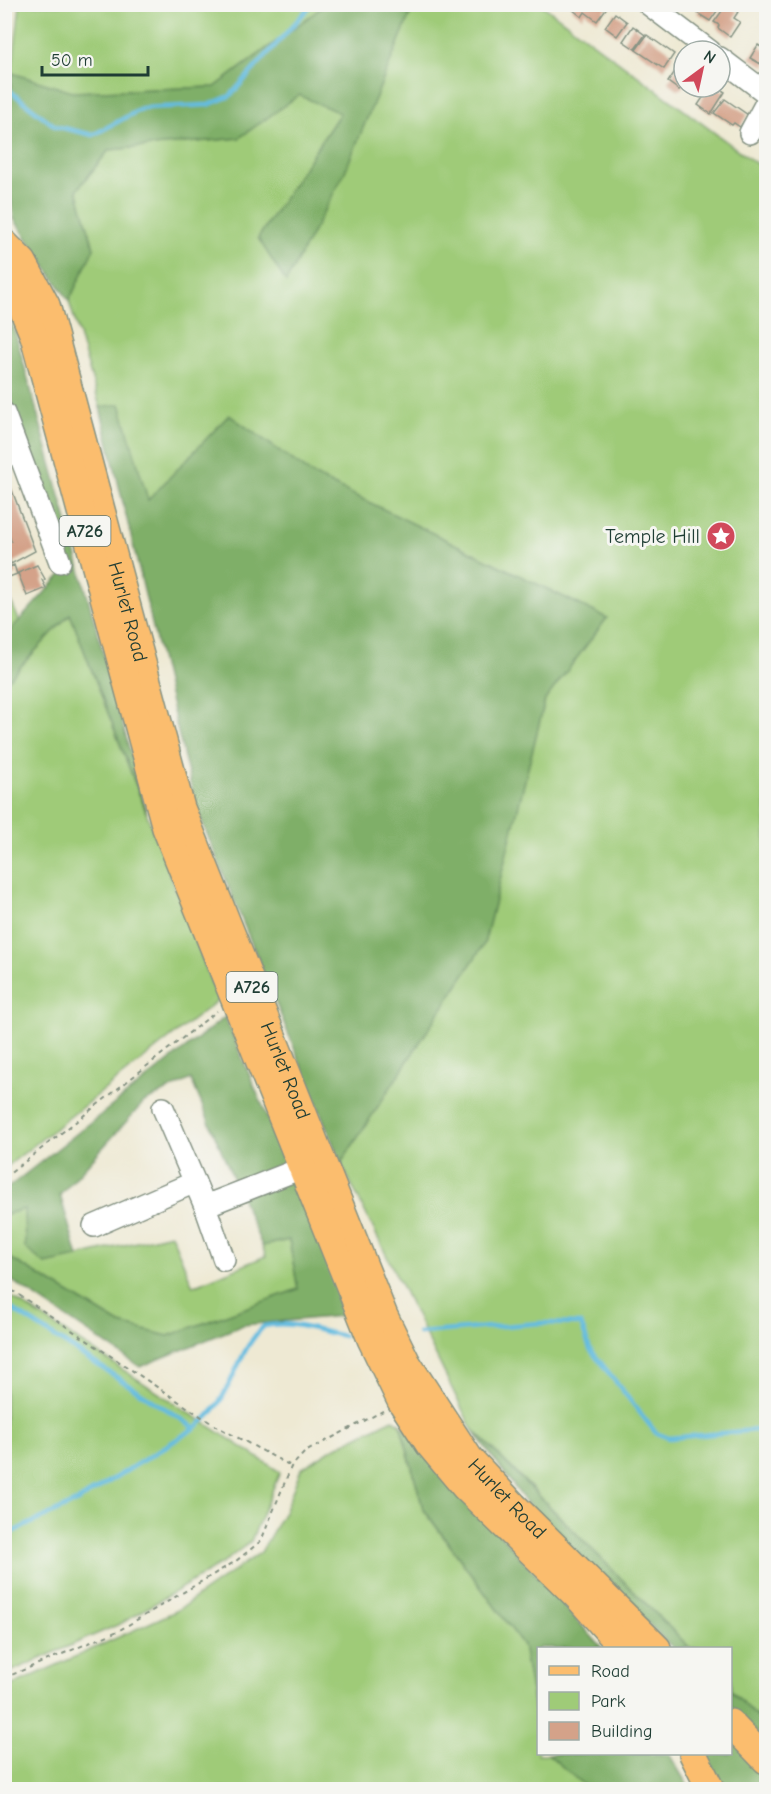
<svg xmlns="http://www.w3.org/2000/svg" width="771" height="1794" font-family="'Comic Neue',sans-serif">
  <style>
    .green { fill: #9fcb78; stroke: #5f8456; stroke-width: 1.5 }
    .forest { fill: #7faf68; stroke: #4f764e; stroke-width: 1.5 }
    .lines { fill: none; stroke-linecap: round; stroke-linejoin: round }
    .stream { stroke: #63bce0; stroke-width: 4.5 }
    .building { fill: #d4a289 }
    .minor-casing { stroke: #869384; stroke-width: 24 }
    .major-casing { stroke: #869384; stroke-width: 30 }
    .path { stroke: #869384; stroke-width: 2; stroke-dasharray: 4.5 4.5; stroke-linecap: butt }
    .minor { stroke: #fff; stroke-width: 21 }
    .major { stroke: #fbbd6e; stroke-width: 27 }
    .labels { text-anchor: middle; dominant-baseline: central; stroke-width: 6; stroke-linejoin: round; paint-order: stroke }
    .shield { fill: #f6f6f2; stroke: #60746d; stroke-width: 1.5 }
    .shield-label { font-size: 18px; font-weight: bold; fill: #1f3d34 }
    .poi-label { font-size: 20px; fill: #1f3d34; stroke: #f6f6f2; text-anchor: end }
    .street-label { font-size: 20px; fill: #1f3d34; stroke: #f6f6f2 }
  </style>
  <rect width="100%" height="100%" fill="#f6f6f2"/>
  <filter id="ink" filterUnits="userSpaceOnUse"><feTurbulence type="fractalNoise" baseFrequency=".0167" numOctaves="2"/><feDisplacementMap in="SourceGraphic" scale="12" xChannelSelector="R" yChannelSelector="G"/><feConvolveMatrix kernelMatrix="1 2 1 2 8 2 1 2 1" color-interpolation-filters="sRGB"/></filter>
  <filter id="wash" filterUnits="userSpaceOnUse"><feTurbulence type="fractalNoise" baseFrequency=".008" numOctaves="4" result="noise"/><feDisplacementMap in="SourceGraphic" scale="24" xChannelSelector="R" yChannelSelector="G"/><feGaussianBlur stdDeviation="1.35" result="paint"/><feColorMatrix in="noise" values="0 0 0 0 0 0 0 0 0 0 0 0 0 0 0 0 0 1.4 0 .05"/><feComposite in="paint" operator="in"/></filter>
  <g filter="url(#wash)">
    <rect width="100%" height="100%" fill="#eee9d3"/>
    <path class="green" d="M209 4 325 5 215 87 72 92 12 73 20 5Z
      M414 5H542L766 171V1726L731 1690 730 1648H690L471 1427 341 1163 484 944 545 700 607 618 315 476 229 415 148 501 120 405 100 407 69 301 94 248 77 190 109 150 239 138 299 95 340 113 258 238 343 176Z
      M4 586 20 622 5 636H4Z
      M70 614 218 1000 5 1168V683Z
      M24 1208 45 1264 171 1234 193 1286 266 1256 262 1246 289 1240 298 1289 168 1336 120 1324 5 1255V1215Z
      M5 1293 280 1472 251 1541 223 1563 122 1623 5 1674Z
      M393 1419 400 1423 423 1509 523 1645 538 1731V1754H548L588 1789H5L4 1689 176 1611 261 1552 285 1510 301 1469 332 1449Z"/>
    <path class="forest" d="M325 5H414L343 176 286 282 258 238 340 113 299 95 239 138 109 150 77 190 94 248 69 301 14 219 5 161 12 73 72 92 215 87Z
      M4 307 15 332 147 813 70 614 5 683V636L69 566 5 380Z
      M120 404 148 500 229 415 315 476 607 618 545 700 484 944 341 1163 196 807 100 407Z
      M225 1017 351 1315 243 1325 140 1367 5 1276V1255L120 1324 168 1336 298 1289 289 1240 262 1246 191 1079 144 1102 60 1195 78 1257 45 1264 25 1248 24 1209 5 1215V1190Z
      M400 1423 602 1648H538V1731L523 1645 423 1508Z
      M471 1428 690 1648H673L525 1501Z
      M730 1690 766 1726V1742L731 1706Z
      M731 1738 766 1775V1789H724L703 1754H730Z
      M548 1754H669L690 1789H588Z"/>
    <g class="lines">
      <path class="stream" d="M5 87 55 126 93 135 143 108 208 105 230 96 312 4
        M4 1304 195 1428C234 1400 233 1355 264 1326 292 1320 317 1331 344 1336
        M419 1333 540 1323 581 1324 590 1349 656 1433 669 1438 766 1429
        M4 1536 78 1501 195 1428"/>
    </g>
    <g id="blocks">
      <path class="building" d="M575 4H605L608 6 597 21 585 12 582 17 572 9Z
        M703 4 720 7 710 21 697 13Z
        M727 4 738 12 734 18 740 22 730 37 718 28 719 25 714 22Z
        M615 13 627 22 617 36 605 27Z
        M633 26 645 35 635 49 623 41Z
        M647 35 674 54 664 69 636 50Z
        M758 45 766 50V67L750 58Z
        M682 61 684 86 679 90 668 82Z
        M710 87H717L725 92 711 114 698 105Z
        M725 99 748 115 740 127 734 123 732 125 714 113Z
        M5 472 35 551 11 564 7 552 4 553V544L11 541 9 534 4 535Z
        M14 565 17 574 4 579V569Z
        M37 565 45 579 42 580 46 588 27 596 18 573Z"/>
    </g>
  </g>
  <g filter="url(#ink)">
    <use href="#blocks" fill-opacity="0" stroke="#869384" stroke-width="1.5"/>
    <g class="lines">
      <g class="minor-casing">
        <path id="minor" d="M648 4 710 51
          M720 58 766 93
          M750 133 766 103
          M4 413 60 562
          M163 1108 205 1206 224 1260
          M205 1206 302 1168
          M94 1226 195 1182"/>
      </g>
      <g class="major-casing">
        <g id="major">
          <path id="s1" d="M4 243 23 262 46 305 181 808 384 1316 407 1363 469 1458 514 1506 657 1648"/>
          <path d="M4 281 18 297 34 336 166 828 371 1339 401 1401 429 1444 465 1487 579 1598 623 1648"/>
          <path d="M730 1723 766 1760"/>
          <path d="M693 1754 711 1790"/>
        </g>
      </g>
      <path class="path" d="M4 28 7 4
        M4 179 11 223
        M4 1178 217 1011
        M4 1285 214 1425 291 1466
        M4 1678 118 1631 236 1561 261 1541 291 1467 305 1452 383 1411"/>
      <use href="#minor" class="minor"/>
      <use href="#major" class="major"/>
    </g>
  </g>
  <defs>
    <g id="sight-disc" transform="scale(1.5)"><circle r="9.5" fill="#d1495b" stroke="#f6f6f2"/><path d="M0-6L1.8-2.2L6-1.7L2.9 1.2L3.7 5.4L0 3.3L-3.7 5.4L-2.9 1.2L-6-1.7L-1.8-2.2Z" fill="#fff"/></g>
  </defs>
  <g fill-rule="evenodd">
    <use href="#sight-disc" x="721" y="536"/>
  </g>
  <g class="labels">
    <g class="shield">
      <rect x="59.5" y="516" width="51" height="30" rx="4.5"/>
      <rect x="226.5" y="972" width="51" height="30" rx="4.5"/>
    </g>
    <g class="shield-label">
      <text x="85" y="531">A726</text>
      <text x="252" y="987">A726</text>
    </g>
    <g class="poi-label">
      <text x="700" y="536">Temple Hill</text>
    </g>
    <g class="street-label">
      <text stroke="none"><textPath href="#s1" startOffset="393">Hurlet Road</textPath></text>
      <text stroke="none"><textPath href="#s1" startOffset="879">Hurlet Road</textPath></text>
      <text stroke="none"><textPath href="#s1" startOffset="1365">Hurlet Road</textPath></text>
    </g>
  </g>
  <rect width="771" height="1794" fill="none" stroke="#f6f6f2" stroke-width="24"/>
  <rect x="537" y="1647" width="195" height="108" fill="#f6f6f2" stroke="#a0aca6" stroke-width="1.5"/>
  <rect x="549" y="1666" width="30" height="9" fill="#fbbd6e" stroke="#a0aca6" stroke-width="1.5"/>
  <text x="591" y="1677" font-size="18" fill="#1f3d34">Road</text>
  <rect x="549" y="1692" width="30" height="18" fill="#9fcb78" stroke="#a0aca6" stroke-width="1.5"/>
  <text x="591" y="1707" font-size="18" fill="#1f3d34">Park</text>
  <rect x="549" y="1722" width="30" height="18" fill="#d4a289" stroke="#a0aca6" stroke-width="1.5"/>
  <text x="591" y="1737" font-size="18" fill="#1f3d34">Building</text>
  <g transform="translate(702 69) rotate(33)"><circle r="28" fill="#f6f6f2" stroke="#a0aca6" stroke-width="1.5"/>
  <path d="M0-4.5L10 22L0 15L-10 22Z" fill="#d1495b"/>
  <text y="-9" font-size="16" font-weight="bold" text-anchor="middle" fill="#1f3d34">N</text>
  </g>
  <path d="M42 66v9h106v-9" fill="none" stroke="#1f3d34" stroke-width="3"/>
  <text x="51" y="66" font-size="18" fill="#1f3d34" stroke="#f6f6f2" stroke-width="4.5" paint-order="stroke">50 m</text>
</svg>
